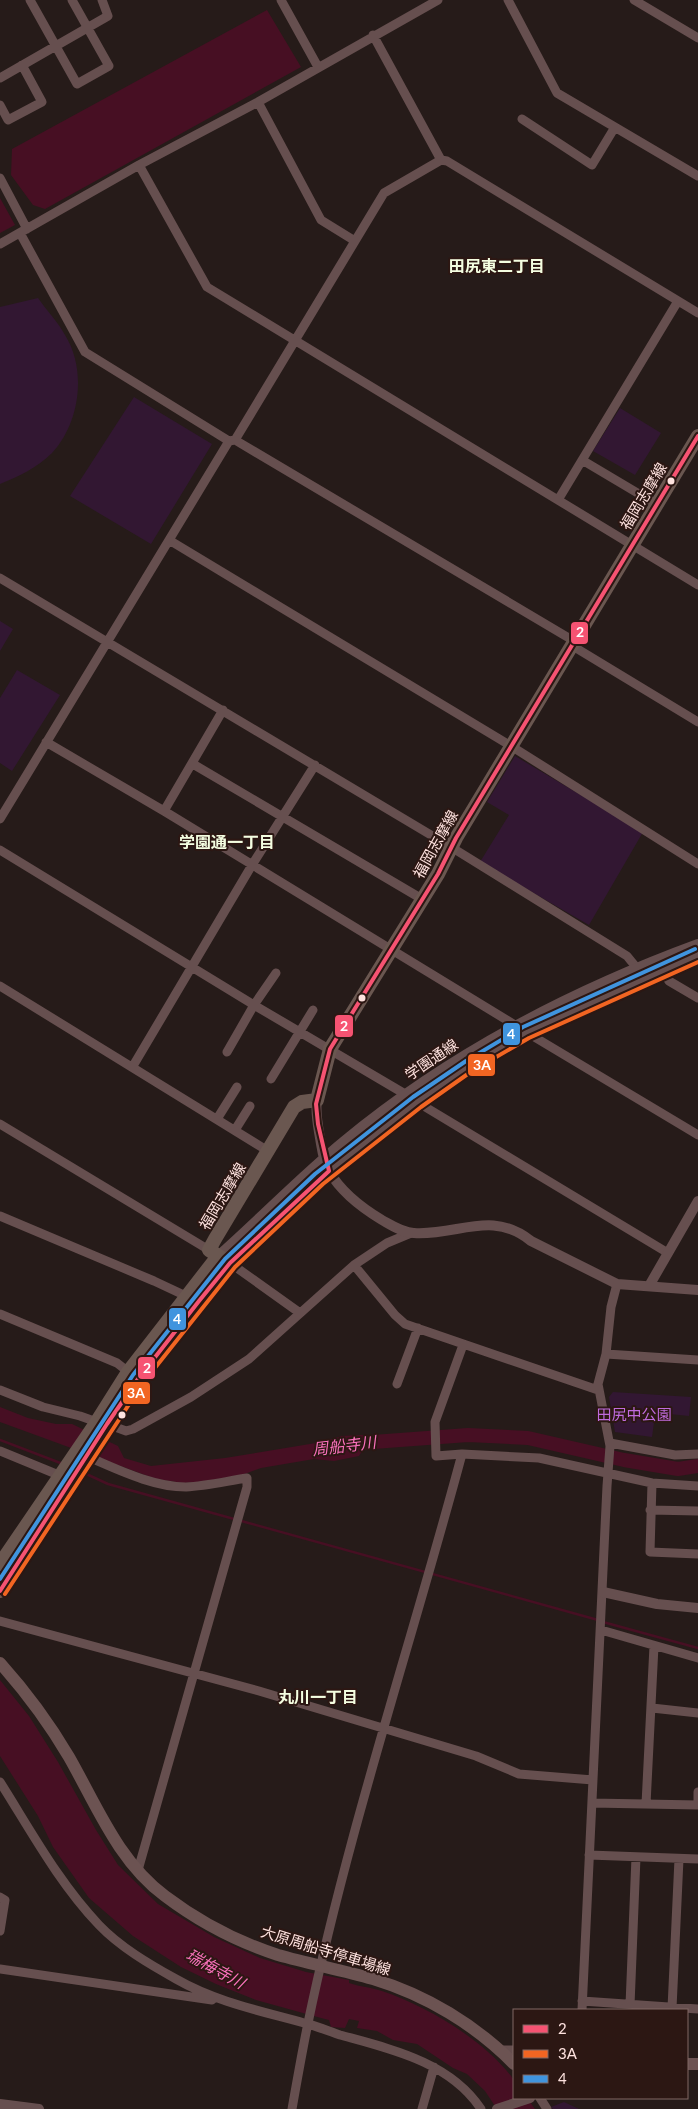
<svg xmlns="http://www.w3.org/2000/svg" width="698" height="2109" font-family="Lato,'Noto Sans JP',sans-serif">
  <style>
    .green { fill: #321732 }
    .water { fill: #470f23 }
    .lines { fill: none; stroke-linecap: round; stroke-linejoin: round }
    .stream { stroke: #470f23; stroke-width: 2.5 }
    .river { stroke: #470f23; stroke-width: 14 }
    .minor { stroke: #664f4f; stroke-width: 9 }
    .tertiary { stroke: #664f4f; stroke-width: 10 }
    .secondary { stroke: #6c5352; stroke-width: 12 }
    .primary { stroke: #6a5750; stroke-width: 14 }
    .bus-1-casing { stroke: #2c1713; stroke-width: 8 }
    .bus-2-casing { stroke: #2c1713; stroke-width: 8 }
    .bus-3-casing { stroke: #2c1713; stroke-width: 8 }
    .bus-1 { stroke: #f65372; stroke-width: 4 }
    .bus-2 { stroke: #f26522; stroke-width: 4 }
    .bus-3 { stroke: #4094de; stroke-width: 4 }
    .bus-dot { fill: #fee2df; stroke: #2c1713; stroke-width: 2 }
    .labels { text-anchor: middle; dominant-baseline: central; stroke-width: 4; stroke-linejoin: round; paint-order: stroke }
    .street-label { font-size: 15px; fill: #fee2df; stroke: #2c1713 }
    .park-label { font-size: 15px; fill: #bf6bdd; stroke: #2c1713 }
    .neighbourhood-label { font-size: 16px; font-weight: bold; fill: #f4fee1; stroke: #2c1713 }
    .water-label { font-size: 16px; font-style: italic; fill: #fa71bc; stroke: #2c1713 }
    .line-badge { stroke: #2c1713; stroke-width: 2 }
    .badge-label { font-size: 14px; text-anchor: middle; font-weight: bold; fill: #fff }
  </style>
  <rect width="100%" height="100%" fill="#261b19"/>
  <path class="green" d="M38 298C47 311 58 322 65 335 87 370 80 423 52 453 37 468 19 476 0 484V307Z
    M134 397 212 444 151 544 70 496Z
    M620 408 661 433 635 475 593 451Z
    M0 621 13 629 0 651Z
    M17 670 60 695 12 771 0 763V698Z
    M515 756 643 832 589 925 480 862 509 815 487 802Z
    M613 1392 691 1397 689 1416 660 1413 655 1415 652 1437 615 1432 609 1397Z
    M564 2102 579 2109H553L551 2107Z"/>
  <path class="water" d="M267 10 301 67 45 209 33 205 11 175 12 149Z
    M0 198 15 225 0 233Z
    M0 1407 28 1418 56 1424H72L118 1446 124 1458 151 1466 225 1458 322 1442 342 1436 362 1435 390 1438 393 1445 375 1446 362 1451 359 1456 334 1461 314 1459 261 1468 239 1476 211 1481 183 1483 156 1479 0 1422Z
    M0 1680 29 1716 58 1762 96 1830 118 1865 158 1904 214 1937 260 1958 306 1972 349 1980V1983C361 1987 370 1987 382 1991 427 2006 486 2041 514 2080V2098H527L535 2109H497L485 2091 467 2074 453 2068 417 2044 393 2040 377 2031 357 2028 359 2021 349 2019 345 2028 331 2027 329 2020 321 2018 256 2000 216 1984 181 1967 133 1936 89 1898 53 1847 38 1816 0 1756Z"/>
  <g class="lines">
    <path class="stream" d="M0 1440 63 1464
      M82 1472 108 1484 598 1620
      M603 1622 698 1648"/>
    <path class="river" d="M373 1442 468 1435 528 1438 624 1460 678 1469 698 1466"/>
    <path class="minor" d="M30 0 77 84 109 66 72 0
      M281 0 318 67
      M508 0 557 93 698 176
      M634 0 698 38
      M373 35 441 160
      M0 78 108 16 102 0
      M258 102 321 220 355 241
      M0 105 8 120 42 102 22 65
      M522 119 592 165 615 127
      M139 165 207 287 698 585
      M0 178 27 229
      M20 233 85 352 229 441
      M0 244 139 165 258 102 438 0
      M235 440 574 641
      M582 460 656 504
      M558 500 678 301
      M169 540 511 746 698 864
      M0 578 451 847 627 956 636 967
      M571 645 698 722
      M46 742 164 811 515 1025
      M193 764 422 899
      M164 811 223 710
      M0 819 229 441 235 440 384 193 441 160 447 161 698 313
      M0 850 254 1005 405 1094
      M662 970 669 981 698 998
      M0 986 268 1151
      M526 1032 698 1135
      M227 1052 254 1005 276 973
      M133 1066 252 865 315 765
      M271 1079 313 1010
      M417 1102 668 1253
      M217 1119 237 1087
      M0 1124 209 1250
      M235 1130 250 1106
      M0 1216 154 1281 186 1296
      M230 1263 300 1313
      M354 1265 395 1315 405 1324 598 1390
      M0 1314 117 1363 131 1374
      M463 1345 435 1422 436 1456 462 1454 539 1458 652 1483 698 1486
      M606 1354 698 1360
      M397 1384 418 1328
      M0 1390 43 1407 80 1416 97 1422
      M107 1424 126 1431 133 1429 191 1397 249 1359 354 1265 387 1243 411 1233
      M610 1443 675 1455 698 1454
      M0 1451 61 1476
      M86 1456C117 1469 152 1487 186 1487 206 1486 227 1481 247 1478V1487L138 1870
      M652 1483 650 1552 698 1554
      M650 1510 698 1511
      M0 1621 259 1691 476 1756 519 1774 593 1780
      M601 1630 698 1658
      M652 1708 698 1713
      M0 1782C31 1831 59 1883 99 1925 120 1947 149 1964 176 1979 216 2002 261 2011 304 2023 317 2026 328 2031 340 2035 391 2049 450 2062 481 2109
      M592 1803 698 1805
      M646 1804 654 1646
      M698 1805V1792
      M589 1855 698 1859
      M0 1897 5 1900 0 1931
      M0 1969 212 2000
      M582 2001 698 2009
      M630 2005 636 1857
      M672 2008 679 1859
      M582 2010 607 1486 610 1446 598 1384 606 1354 611 1307 617 1284
      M501 2050H514
      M540 2098 547 2109
      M292 2109C297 2081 302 2052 308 2023 348 1831 411 1644 462 1454
      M422 2109 434 2067"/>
    <path class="tertiary" d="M317 1100C315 1112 318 1126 320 1138 322 1149 323 1161 329 1171 341 1192 362 1208 382 1220 391 1225 403 1233 414 1233 458 1236 491 1209 531 1241L617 1284 698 1290
      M218 1256C260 1219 300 1177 344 1141 449 1054 570 991 698 944
      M230 1263 329 1171 417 1102 469 1066 526 1032 698 955
      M649 1286 698 1201
      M603 1592 657 1604 698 1608
      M0 2104 39 2109
      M497 2109 530 2098"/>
    <path class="secondary" d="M0 1663C26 1692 49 1723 69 1757 97 1806 118 1861 165 1896 198 1921 238 1942 278 1955 310 1964 342 1970 373 1979 426 1995 476 2025 514 2064
      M687 2064H698"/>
    <path class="primary" d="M0 1564 94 1426 128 1372 218 1256
      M0 1591 107 1424 138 1379 230 1263 209 1250 215 1239 294 1107 302 1102 317 1100 330 1049 438 874 456 838 698 436"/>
    <g class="bus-1-casing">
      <path id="bus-1" d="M0 1591 107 1424 138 1379 199 1301 230 1263 329 1171 318 1124 316 1104 330 1049 438 874 456 838 698 436"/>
    </g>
    <g class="bus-2-casing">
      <path id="bus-2" d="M5 1594 143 1383 235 1267 323 1184 421 1107 472 1071 529 1038 698 962"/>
    </g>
    <g class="bus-3-casing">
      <path id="bus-3" d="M0 1579 133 1375 225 1259 315 1174 413 1097 466 1061 523 1027 695 949"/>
    </g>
    <use href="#bus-1" class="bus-1"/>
    <use href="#bus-2" class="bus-2"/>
    <use href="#bus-3" class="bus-3"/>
  </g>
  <g class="bus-dot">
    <circle cx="671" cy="481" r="4.5"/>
    <circle cx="362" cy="998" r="4.5"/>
    <circle cx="122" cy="1415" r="4.5"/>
  </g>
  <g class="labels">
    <g class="street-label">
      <text transform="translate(643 496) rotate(-59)">福岡志摩線</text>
      <text transform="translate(435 844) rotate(-61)">福岡志摩線</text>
      <text transform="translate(431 1059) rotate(-34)">学園通線</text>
      <text transform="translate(222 1196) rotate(-59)">福岡志摩線</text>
      <text transform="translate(326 1950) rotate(17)">大原周船寺停車場線</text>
    </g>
    <g class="park-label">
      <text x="634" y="1414">田尻中公園</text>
    </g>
    <g class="neighbourhood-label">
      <text x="497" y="265">田尻東二丁目</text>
      <text x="227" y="841">学園通一丁目</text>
      <text x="318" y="1696">丸川一丁目</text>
    </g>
    <g class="water-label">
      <text transform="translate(344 1445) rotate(-7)">周船寺川</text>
      <text transform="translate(216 1968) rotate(29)">瑞梅寺川</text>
    </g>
  </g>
  <g class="line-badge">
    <rect x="570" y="621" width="19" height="24" rx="5" fill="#f65372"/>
    <rect x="334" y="1014" width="20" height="24" rx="5" fill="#f65372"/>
    <rect x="502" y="1022" width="19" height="24" rx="5" fill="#4094de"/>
    <rect x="467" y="1053" width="29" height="24" rx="5" fill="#f26522"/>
    <rect x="168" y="1307" width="19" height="24" rx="5" fill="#4094de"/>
    <rect x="137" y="1356" width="19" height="24" rx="5" fill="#f65372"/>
    <rect x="122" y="1381" width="29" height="24" rx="5" fill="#f26522"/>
  </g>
  <g class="badge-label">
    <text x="580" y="637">2</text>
    <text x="344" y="1031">2</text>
    <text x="511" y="1039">4</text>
    <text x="482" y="1070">3A</text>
    <text x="177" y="1324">4</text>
    <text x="147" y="1373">2</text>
    <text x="136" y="1398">3A</text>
  </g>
  <rect x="513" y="2009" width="175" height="90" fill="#2c1713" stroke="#806865"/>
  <rect x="523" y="2025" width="25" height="8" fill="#f65372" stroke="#806865"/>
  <text x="558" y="2034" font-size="15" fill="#fee2df">2</text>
  <rect x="523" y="2050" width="25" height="8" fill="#f26522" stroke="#806865"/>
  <text x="558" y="2059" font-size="15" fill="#fee2df">3A</text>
  <rect x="523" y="2075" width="25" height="8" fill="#4094de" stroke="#806865"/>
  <text x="558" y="2084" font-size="15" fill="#fee2df">4</text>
</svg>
